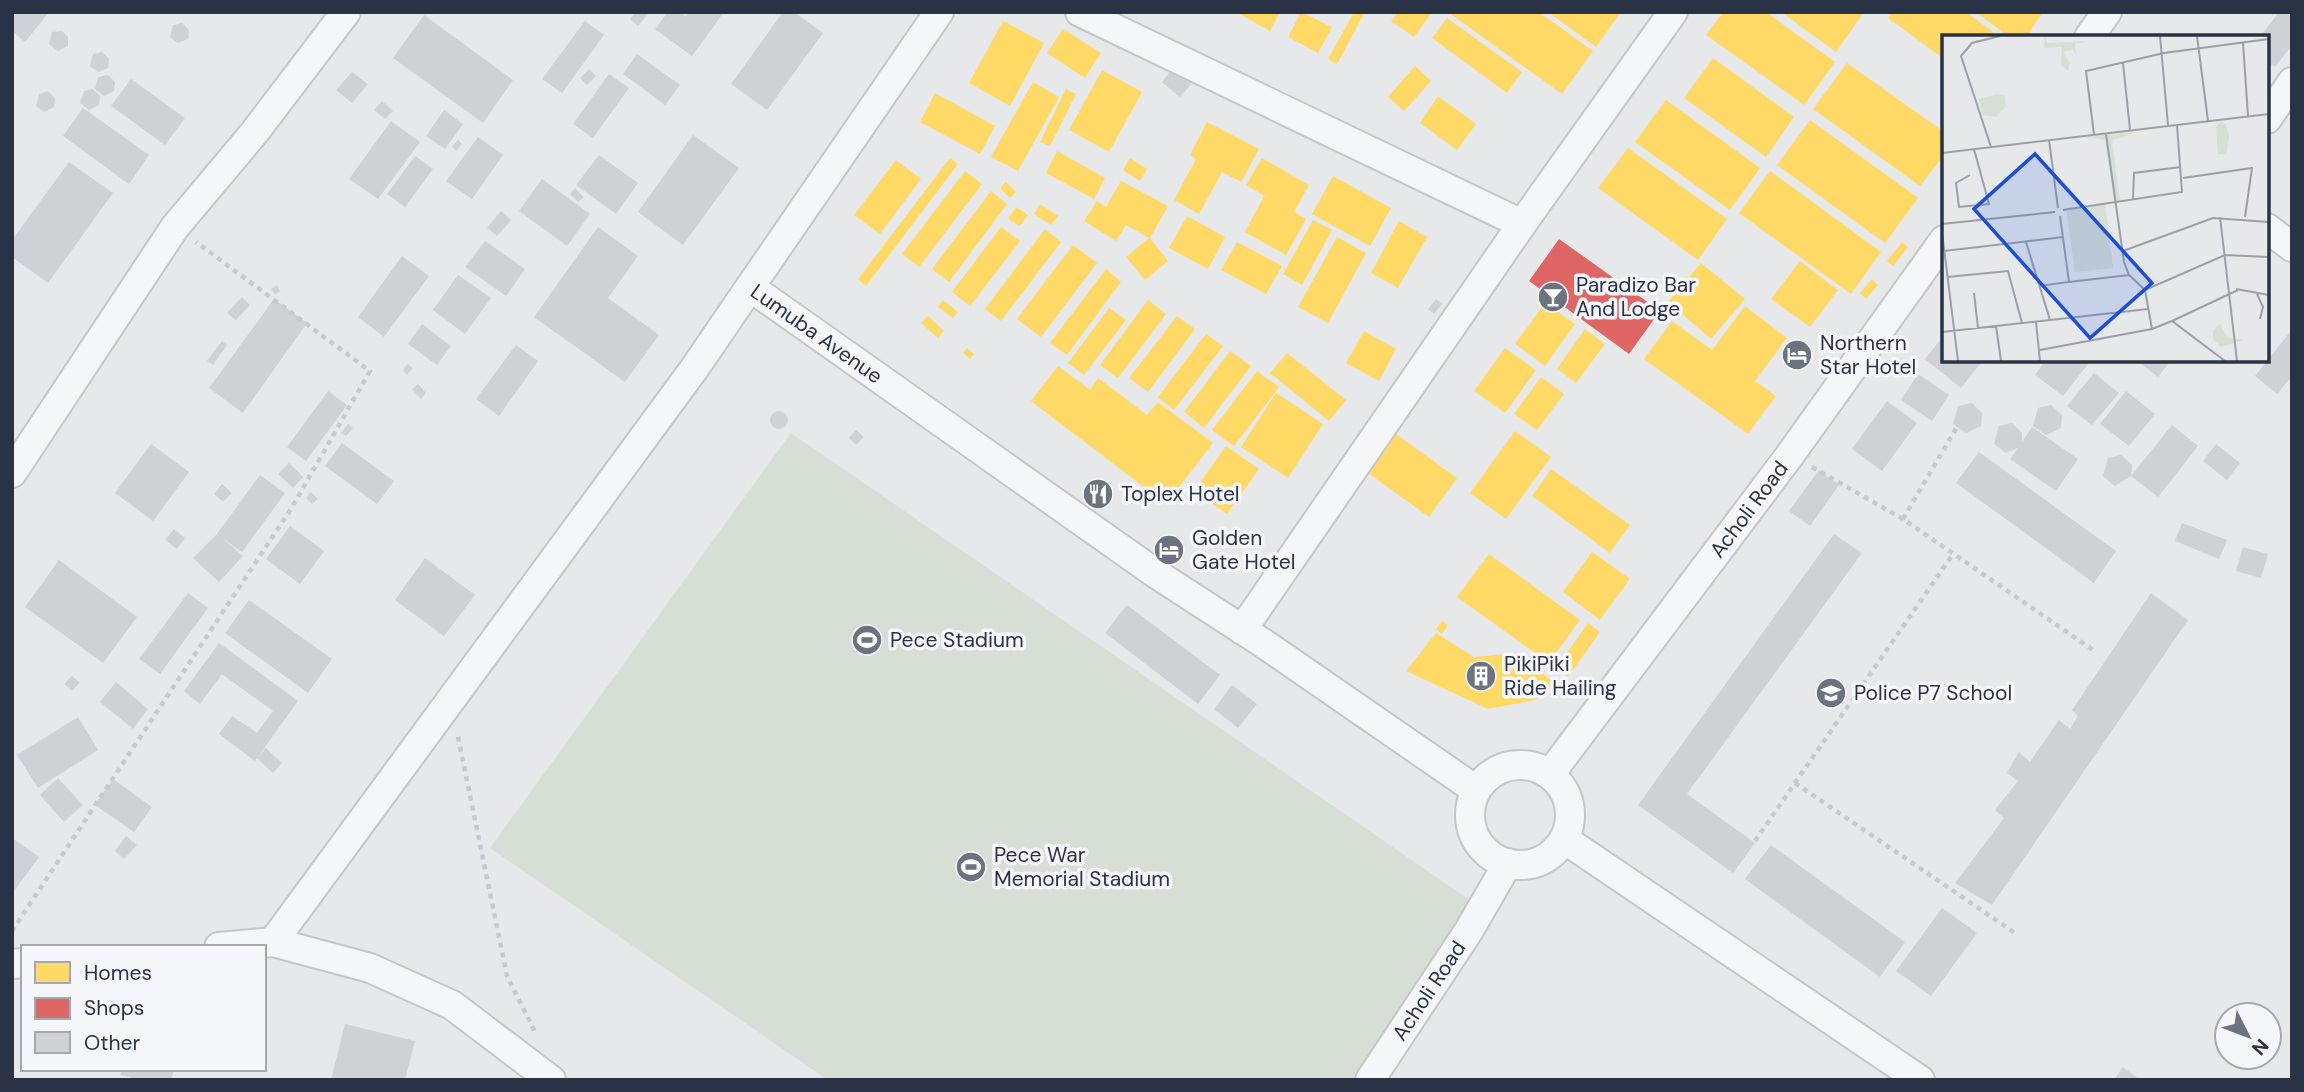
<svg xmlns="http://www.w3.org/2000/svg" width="2304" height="1092" font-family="'DM Sans',sans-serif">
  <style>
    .green { fill: #d6ded5 }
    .homes { fill: #ffd966 }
    .shops { fill: #e06666 }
    .building { fill: #cfd1d4 }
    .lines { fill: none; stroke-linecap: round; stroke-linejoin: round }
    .street-casing { stroke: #c4c6c8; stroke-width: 32 }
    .path { stroke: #c7c9cd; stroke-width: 4.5; stroke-dasharray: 5 5; stroke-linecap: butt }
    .street { stroke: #f5f6f7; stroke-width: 28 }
    .labels { text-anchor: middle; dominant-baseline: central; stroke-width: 7; stroke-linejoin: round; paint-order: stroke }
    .poi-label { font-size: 21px; fill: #2a3345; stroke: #f4f6f9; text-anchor: start }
    .street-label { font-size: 21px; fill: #2a3345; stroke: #f4f6f9 }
    .inset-road { fill: none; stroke: #9ba0a8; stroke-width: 2 }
    .view { fill: #1d4ed8; fill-opacity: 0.15; stroke: #1d4ed8; stroke-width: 3.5 }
    .inset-edge { fill: none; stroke: #2a3345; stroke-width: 3.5 }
  </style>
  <rect width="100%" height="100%" fill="#e6e8ea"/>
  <path class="green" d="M791 433 1490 914 1373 1080H828L490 848Z"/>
  <path class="homes" d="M1236 12H1280L1270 31Z
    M1301 12 1332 27 1318 53 1288 37Z
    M1354 12H1365L1337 64 1328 59Z
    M1398 12H1432L1414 37 1391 21Z
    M1453 12H1539L1593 51 1562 94 1452 15Z
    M1548 12H1621L1596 47Z
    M1723 12H1766L1835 62 1804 105 1706 35Z
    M1781 12H1864L1836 52Z
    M1892 12H1966L2000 37H1944V59L1888 18Z
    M1976 12H2043L2026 37H2009Z
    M1447 18 1522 72 1507 93 1432 38Z
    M1003 21 1044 43 1010 106 969 83Z
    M1063 29 1101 53 1085 78 1047 53Z
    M1713 58 1794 117 1766 157 1684 98Z
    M1847 63 1944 132V155L1920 186 1813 109Z
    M1415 66 1431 81 1404 111 1388 97Z
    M1102 70 1142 92 1109 152 1069 130Z
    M1033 82 1059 97 1018 171 991 157Z
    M1066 89 1076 94 1050 146 1040 142Z
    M935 93 995 126 980 154 920 122Z
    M1438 96 1476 124 1457 150 1420 123Z
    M1666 100 1760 168 1730 210 1635 142Z
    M1810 120 1918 198 1885 243 1777 165Z
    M1207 122 1259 149 1241 182 1222 172 1199 214 1174 200 1196 159 1190 155Z
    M1628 148 1727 219 1698 260 1598 188Z
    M1057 151 1105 178 1094 199 1046 173Z
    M950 158 958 164 866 286 858 279Z
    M1130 158 1147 169 1140 181 1123 170Z
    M1262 158 1309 185 1294 212 1306 219 1286 255 1245 232 1264 196 1270 199 1246 185Z
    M896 160 921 179 880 234 854 215Z
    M965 171 982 184 919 267 902 254Z
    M1770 171 1881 252 1851 294 1739 213Z
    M1333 176 1391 208 1370 246 1312 214Z
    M1121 181 1168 206 1150 238 1168 261 1145 280 1126 257 1149 238 1126 225 1116 241 1084 221 1097 201 1106 207Z
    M1006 182 1016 192 1010 198 1000 188Z
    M991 191 1007 204 949 282 932 269Z
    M1040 204 1058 216 1051 225 1034 214Z
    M1016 207 1028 215 1020 226 1008 219Z
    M1187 216 1225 237 1208 269 1169 248Z
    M1313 220 1332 230 1302 285 1283 274Z
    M1399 221 1427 237 1398 288 1371 273Z
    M1001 227 1020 241 970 306 952 292Z
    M1045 229 1061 242 1001 321 985 309Z
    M1337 237 1366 253 1328 323 1298 307Z
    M1237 242 1282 266 1266 294 1221 270Z
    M1902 242 1908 247 1893 266 1887 261Z
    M1073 245 1097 263 1041 337 1017 319Z
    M1800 261 1838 290 1810 327 1771 299Z
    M1701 263 1745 299 1711 339 1668 302Z
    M1106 269 1121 282 1067 355 1050 343Z
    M1872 279 1878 285 1866 299 1860 293Z
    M943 300 958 312 953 318 938 307Z
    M1148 300 1166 314 1118 378 1100 365Z
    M1545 303 1575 324 1545 366 1515 344Z
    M1745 306 1787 338 1755 381 1776 396 1748 434 1644 359 1672 321 1712 350Z
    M1109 308 1126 320 1084 375 1068 363Z
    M928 316 944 331 938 338 921 323Z
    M1177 316 1195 329 1148 392 1129 378Z
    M1585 329 1605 344 1576 383 1557 369Z
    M1364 331 1396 349 1379 381 1346 363Z
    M1206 334 1223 346 1174 410 1158 397Z
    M967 348 974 354 970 359 963 353Z
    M1505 348 1536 370 1505 413 1474 391Z
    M1230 351 1251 366 1204 428 1184 412Z
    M1287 353 1346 400 1329 421 1270 373Z
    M1058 366 1090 390 1098 378 1147 415 1158 402 1213 443 1166 504 1031 401Z
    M1257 371 1279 387 1234 446 1212 430Z
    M1541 377 1564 394 1537 430 1514 414Z
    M1276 393 1323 424 1288 478 1241 447Z
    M1515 431 1551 457 1506 519 1470 493Z
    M1396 434 1457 478 1429 517 1368 473Z
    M1226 446 1259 469 1227 514 1194 491Z
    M1551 469 1630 525 1610 553 1532 496Z
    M1592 552 1630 579 1600 620 1563 592Z
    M1489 554 1580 620 1549 663 1457 597Z
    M1442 621 1448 625 1442 634 1436 629Z
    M1588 623 1600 632 1568 677 1556 668Z
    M1436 633 1474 657 1516 653 1552 681 1535 700 1488 709 1406 671Z"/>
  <path class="shops" d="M1559 239 1660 311 1629 354 1529 281Z"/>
  <path class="building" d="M12 12H49L25 42 12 31Z
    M636 12H650L638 26 630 19Z
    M668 12H680L685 16 689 12H724L692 56 655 29Z
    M783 12H794L823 33 767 110 731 84Z
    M2279 12H2292V45L2275 67 2267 62V37H2260Z
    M424 15 513 80 483 123 393 58Z
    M585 21 604 35 562 93 542 79Z
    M182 23 189 30 188 39 178 43 170 37 173 25Z
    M62 31 68 37V46L58 51 49 44 52 32Z
    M102 52 109 59 108 68 98 72 90 66 93 54Z
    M637 54 680 85 665 105 623 74Z
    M589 69 596 76 587 85 580 78Z
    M1172 69 1191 84 1180 97 1162 82Z
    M352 72 368 84 352 103 336 90Z
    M609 74 629 88 593 138 573 124Z
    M108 75 115 82 114 91 104 96 95 89 98 77Z
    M131 79 185 118 165 145 111 106Z
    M93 89 100 96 99 105 89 110 80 103 84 91Z
    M48 91 55 98 54 107 44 112 36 106 39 94Z
    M382 101 393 111 385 119 374 110Z
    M83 108 149 155 129 184 63 136Z
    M444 110 463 124 445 149 426 136Z
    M391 121 420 142 378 199 349 179Z
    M693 135 739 168 683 245 638 212Z
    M478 137 503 155 472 199 446 181Z
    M458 140 462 144 456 151 452 146Z
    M599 155 638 183 616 214 576 185Z
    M415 156 433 169 405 207 387 194Z
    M69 162 113 193 48 283 12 257V240Z
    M542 179 590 214 567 246 519 211Z
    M575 188 584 197 578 202 570 194Z
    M501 211 511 220 497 236 487 228Z
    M598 227 638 256 608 298 659 335 625 382 534 317Z
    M485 241 525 269 506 296 465 267Z
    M402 256 429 276 384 337 358 317Z
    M458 275 491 298 465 334 433 310Z
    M277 285 280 291 275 295 271 289Z
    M242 297 250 305 236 320 227 313Z
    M274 299 307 323 243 413 209 388Z
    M1436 299 1442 304 1434 314 1428 309Z
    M422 324 451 346 437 365 408 344Z
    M2290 332 2292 376 2277 394 2255 376Z
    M1944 335V360H1983L1961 388 1925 359Z
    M222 341 227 345 213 365 207 361Z
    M516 345 538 361 499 416 476 399Z
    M2046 360H2084L2088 364 2063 396 2035 375Z
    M2141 360H2171L2158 377 2139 362Z
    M407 364 413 368 407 375 403 371Z
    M2094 373 2119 393 2092 425 2067 406Z
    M1918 374 1949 395 1932 421 1901 400Z
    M418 384 426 393 421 399 412 389Z
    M328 391 347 405 306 461 287 447Z
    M2126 391 2155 414 2129 446 2100 424Z
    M1887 401 1917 423 1882 471 1852 449Z
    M1972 403 1982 413 1981 426 1966 433 1953 424 1958 406Z
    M2051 405 2062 415 2061 428 2046 435 2033 426 2038 408Z
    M770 420a9 9 0 1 1 18 0a9 9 0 1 1-18 0Z
    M2012 423 2022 433V442L2032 427 2078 459 2056 491 2010 459 2018 448 2006 453 1994 444 1999 426Z
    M348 424 353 428 346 436 341 433Z
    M2172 425 2198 446 2158 497 2131 476Z
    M856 430 864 437 856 445 849 438Z
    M342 443 394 481 377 504 325 466Z
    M151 444 189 472 153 521 115 493Z
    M2216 444 2240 463 2227 480 2203 461Z
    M1979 452 2116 551 2094 583 1956 483Z
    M2121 455 2132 465 2131 476 2115 486 2103 476 2108 458Z
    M289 463 303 477 293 488 278 474Z
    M1819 470 1839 485 1810 526 1789 511Z
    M260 475 285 493 242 552 222 538 243 556 219 582 193 558 217 534Z
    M222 484 232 493 223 502 214 494Z
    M311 492 318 499 312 504 306 498Z
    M2182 523 2227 540 2219 559 2175 541Z
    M290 526 324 551 300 584 266 559Z
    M174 529 185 538 177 549 165 540Z
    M1834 534 1862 553 1687 794 1755 843 1733 873 1638 805Z
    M2243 547 2268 554 2261 578 2236 571Z
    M425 558 475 595 444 636 395 600Z
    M59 560 137 617 103 663 25 607Z
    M188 593 208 608 160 674 139 659Z
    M2151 593 2188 620 1992 905 1955 883 2004 818 1995 810 2018 781 2007 773 2019 752 2030 762 2059 720 2070 729 2078 716 2072 710Z
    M249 600 332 659 308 693 225 633Z
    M1127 605 1220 675 1198 704 1105 633Z
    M219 643 298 701 255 761 219 734 232 716 257 733 273 711 222 674 200 704 184 691Z
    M72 676 80 683 72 691 64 684Z
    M116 682 148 709 133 729 100 702Z
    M1232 685 1257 704 1238 728 1214 709Z
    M78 717 98 750 38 788 17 755Z
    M266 748 282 763 273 773 257 758Z
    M58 778 83 805 64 822 40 795Z
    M113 779 152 807 134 832 95 805Z
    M126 836 137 845 124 859 115 851Z
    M12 838 39 857 12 894Z
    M1771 845 1905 942 1880 977 1745 879Z
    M1942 908 1977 933 1931 996 1896 971Z
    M345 1024 415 1041 405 1080H331Z
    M2123 1067 2140 1080H2114Z
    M122 1069H174L171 1080H140L120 1075Z"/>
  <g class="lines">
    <g class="street-casing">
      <g id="street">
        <path id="s1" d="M939 12 750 287 1155 573 1263 643 1476 790"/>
        <path d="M1080 12 1522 224"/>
        <path d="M2089 37 2107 12"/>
        <path d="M2267 119 2292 82"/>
        <path d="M2267 228 2292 247"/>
        <path d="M12 473 175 227 254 133 346 12"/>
        <path d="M1242 630 1522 224 1673 12"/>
        <circle cx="1520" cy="815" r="50"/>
        <path id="s2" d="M1550 774 1790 455 1944 240"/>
        <path d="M1564 839 1920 1080"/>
        <path d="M273 942 694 369 750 287"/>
        <path d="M219 947 273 942 370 968 452 1005 551 1080"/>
        <path d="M12 964 23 963"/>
        <path id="s3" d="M1370 1080 1468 932 1508 863"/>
      </g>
    </g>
    <path class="path" d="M1812 467 1903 519 2093 650
      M1903 519 1957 427
      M458 737 507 976 535 1032
      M1795 783 2018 935
      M1755 841 1953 554
      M12 931 291 509 370 371 196 242"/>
    <use href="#street" class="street"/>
  </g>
  <defs>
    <g id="bar-disc" transform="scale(1.575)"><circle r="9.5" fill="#6c727f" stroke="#f4f6f9"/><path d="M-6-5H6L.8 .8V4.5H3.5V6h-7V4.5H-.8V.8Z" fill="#fff"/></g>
    <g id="hotel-disc" transform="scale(1.575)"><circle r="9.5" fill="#6c727f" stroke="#f4f6f9"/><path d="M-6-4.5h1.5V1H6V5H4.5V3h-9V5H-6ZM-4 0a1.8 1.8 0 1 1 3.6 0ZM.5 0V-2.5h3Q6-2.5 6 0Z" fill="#fff"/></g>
    <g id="restaurant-disc" transform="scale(1.575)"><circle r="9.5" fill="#6c727f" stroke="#f4f6f9"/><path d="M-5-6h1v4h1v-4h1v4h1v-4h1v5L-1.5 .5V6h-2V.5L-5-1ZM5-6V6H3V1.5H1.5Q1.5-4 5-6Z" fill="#fff"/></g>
    <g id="stadium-disc" transform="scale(1.575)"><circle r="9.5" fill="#6c727f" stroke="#f4f6f9"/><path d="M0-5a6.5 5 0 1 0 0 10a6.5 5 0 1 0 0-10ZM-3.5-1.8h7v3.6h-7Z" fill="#fff"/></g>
    <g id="building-disc" transform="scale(1.575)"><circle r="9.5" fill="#6c727f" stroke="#f4f6f9"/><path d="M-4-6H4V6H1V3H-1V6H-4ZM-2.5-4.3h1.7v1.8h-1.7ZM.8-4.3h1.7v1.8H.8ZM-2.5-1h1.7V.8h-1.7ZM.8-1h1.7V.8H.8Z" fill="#fff"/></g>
    <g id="school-disc" transform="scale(1.575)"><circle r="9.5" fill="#6c727f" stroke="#f4f6f9"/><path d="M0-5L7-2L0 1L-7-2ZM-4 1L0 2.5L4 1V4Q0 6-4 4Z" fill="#fff"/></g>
  </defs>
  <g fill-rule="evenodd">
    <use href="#bar-disc" x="1553" y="297"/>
    <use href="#hotel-disc" x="1797" y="355"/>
    <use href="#restaurant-disc" x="1098" y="494"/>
    <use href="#hotel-disc" x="1169" y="550"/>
    <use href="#stadium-disc" x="867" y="640"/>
    <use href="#building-disc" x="1481" y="676"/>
    <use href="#school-disc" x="1831" y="693"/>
    <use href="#stadium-disc" x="971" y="867"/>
  </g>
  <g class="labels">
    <g class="poi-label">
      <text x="1576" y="285">Paradizo Bar<tspan x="1576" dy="24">And Lodge</tspan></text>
      <text x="1820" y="343">Northern<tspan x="1820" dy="24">Star Hotel</tspan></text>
      <text x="1121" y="494">Toplex Hotel</text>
      <text x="1192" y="538">Golden<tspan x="1192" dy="24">Gate Hotel</tspan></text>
      <text x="890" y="640">Pece Stadium</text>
      <text x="1504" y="664">PikiPiki<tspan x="1504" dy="24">Ride Hailing</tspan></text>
      <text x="1854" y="693">Police P7 School</text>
      <text x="994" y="855">Pece War<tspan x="994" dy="24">Memorial Stadium</tspan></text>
    </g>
    <g class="street-label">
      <text stroke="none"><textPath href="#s1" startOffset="415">Lumuba Avenue</textPath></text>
      <text stroke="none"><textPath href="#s2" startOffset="331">Acholi Road</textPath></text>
      <text stroke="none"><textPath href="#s3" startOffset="107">Acholi Road</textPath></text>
    </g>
  </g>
  <g transform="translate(1942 35)">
    <rect width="327" height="327" fill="#e6e8ea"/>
    <path d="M103 1 105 8 147 6 133 9 134 21 131 14 121 17 128 28 126 36 119 30 120 12 102 13ZM55 59 63 60 64 71 54 82 41 80 37 64ZM278 87 284 89 287 101 284 120 276 119 274 92ZM196 97 170 105 178 166H172L163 105 144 102ZM163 169 171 233 133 237 124 173ZM278 289 286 303 302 305 279 312 271 304V295Z" fill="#d6ded5"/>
    <path class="inset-road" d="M218 1 226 90M255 1 266 86M301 8 306 81M181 28 188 95M152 99 144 36 222 18 327 4M164 99 182 227 187 240 203 255 210 294 230 286 283 326M107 105 116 173M49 112 19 21 30 8 58 1M0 118 327 79M28 140 14 148 17 172 47 169 32 114M241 143 310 133 303 182M191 164 192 138 239 132M121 175 240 157 235 90M278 182 295 326M0 189 113 177M0 197 16 326M84 207 108 285M2 216 121 202M181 216 271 183 327 187M5 242 66 236 80 288M127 247 187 240M97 251 127 247 118 181M294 254 327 260M203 255 283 220 327 222M32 258 36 293M315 259 321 272 318 284M230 286 296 255M94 287 98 326M54 291 59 326M0 297 206 274M98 315 210 294"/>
    <path class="view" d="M93 119 210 248 148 303 32 174Z"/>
    <rect width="327" height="327" class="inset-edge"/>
  </g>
  <rect width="2304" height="1092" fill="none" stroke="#2a3345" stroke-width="28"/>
  <rect x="21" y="945" width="245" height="126" fill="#f4f6f9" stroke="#a3a8b1" stroke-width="2"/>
  <rect x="35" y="962" width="35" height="21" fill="#ffd966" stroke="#a3a8b1" stroke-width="2"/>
  <text x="84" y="980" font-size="21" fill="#2a3345">Homes</text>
  <rect x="35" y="998" width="35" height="21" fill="#e06666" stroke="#a3a8b1" stroke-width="2"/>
  <text x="84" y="1015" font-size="21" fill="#2a3345">Shops</text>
  <rect x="35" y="1032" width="35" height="21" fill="#cfd1d4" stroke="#a3a8b1" stroke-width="2"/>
  <text x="84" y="1050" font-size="21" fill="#2a3345">Other</text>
  <g transform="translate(2248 1036) rotate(132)"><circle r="33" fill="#f4f6f9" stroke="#a3a8b1" stroke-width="2"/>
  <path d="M0-5L12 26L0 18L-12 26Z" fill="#6c727f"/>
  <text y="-10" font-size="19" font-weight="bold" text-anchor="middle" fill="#2a3345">N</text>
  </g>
</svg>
